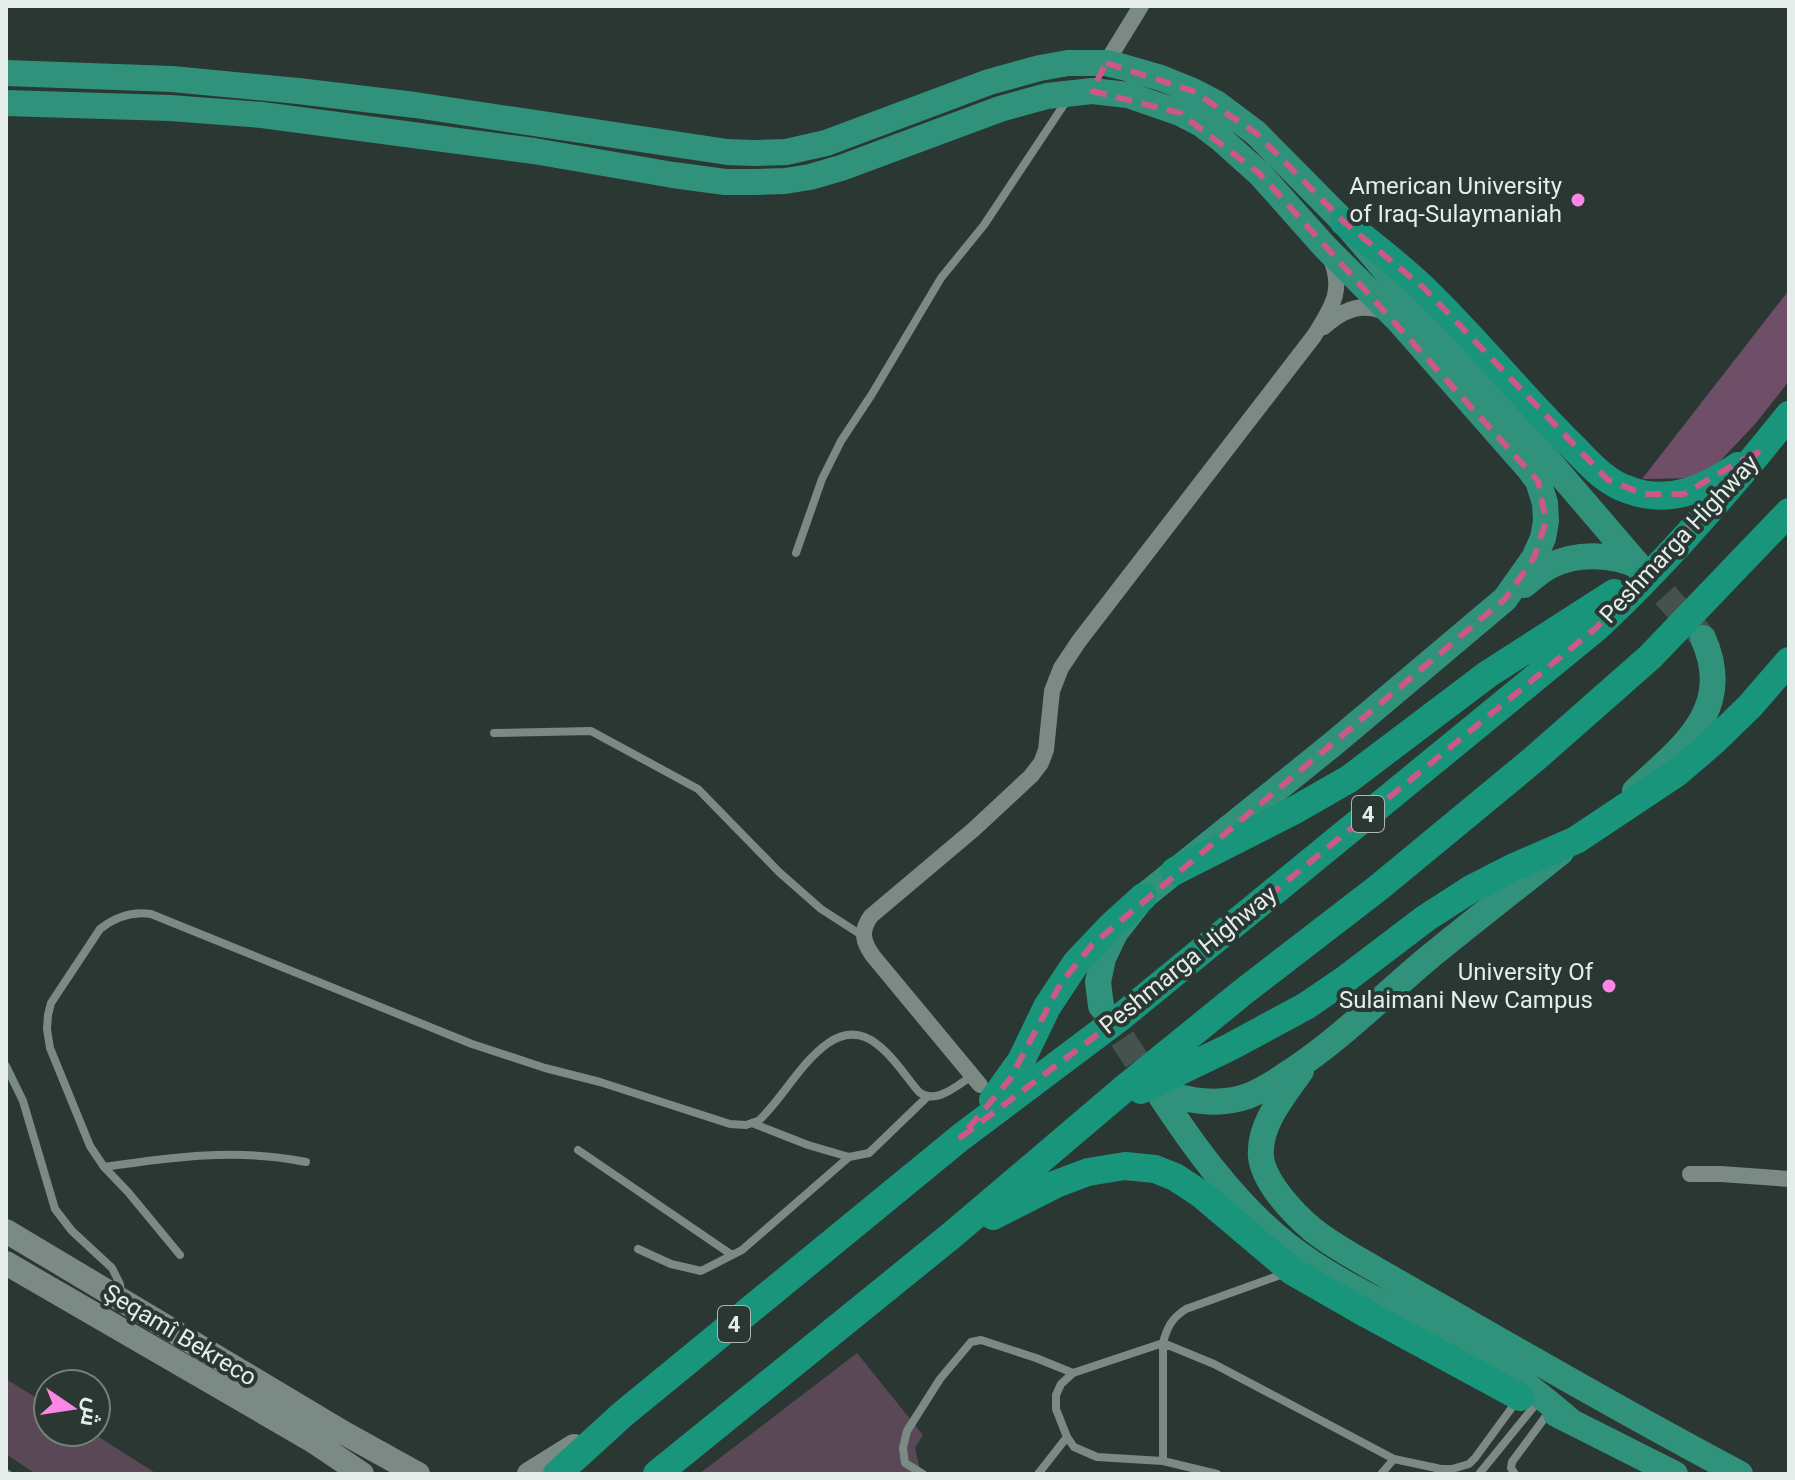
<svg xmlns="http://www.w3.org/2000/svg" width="1795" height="1480" font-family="Roboto,Cairo,sans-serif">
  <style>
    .green { fill: #5b4856 }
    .forest { fill: #6f4e67 }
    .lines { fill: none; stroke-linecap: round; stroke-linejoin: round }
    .primary-tunnel { stroke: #46524d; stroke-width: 26; stroke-dasharray: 26 13; stroke-linecap: butt }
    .service { stroke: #7b8a84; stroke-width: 8 }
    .minor { stroke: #7b8a84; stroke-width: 16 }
    .secondary { stroke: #7b8a84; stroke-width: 24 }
    .primary { stroke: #31927c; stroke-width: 26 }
    .trunk { stroke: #18957a; stroke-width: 28 }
    .marked { fill: none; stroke: #cc5886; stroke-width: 6; stroke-dasharray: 16 10; stroke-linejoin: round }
    .poi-dot { fill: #fc86e3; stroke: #2a3732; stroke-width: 3 }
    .labels { text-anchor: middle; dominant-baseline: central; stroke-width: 8; stroke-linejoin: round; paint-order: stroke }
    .shield { fill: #2a3732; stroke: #acb6b2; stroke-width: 2 }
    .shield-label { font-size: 22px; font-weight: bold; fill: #e4ede9 }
    .poi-label { font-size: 24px; fill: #e4ede9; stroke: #2a3732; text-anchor: end }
    .street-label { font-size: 24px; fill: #e4ede9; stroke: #2a3732 }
  </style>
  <rect width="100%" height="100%" fill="#2a3732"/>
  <path class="green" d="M857 1353 923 1435 915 1448 921 1474H699Z
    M6 1379 48 1405V1432H91L157 1474H36L6 1454Z"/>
  <path class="forest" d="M1789 290V381L1756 423 1704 478 1642 479Z"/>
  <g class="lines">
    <path class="primary-tunnel" d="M1639 566 1701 635
      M1101 1006 1156 1090"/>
    <path class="service" d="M796 553 822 479 841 441 872 394 941 278 984 225 1067 100
      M494 733 591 731 698 789 779 872 821 909 863 936
      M6 1066 23 1101 55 1209 72 1231 112 1268 120 1284 121 1296
      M752 1123 808 1145 849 1157 869 1153 927 1097
      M578 1150 732 1255
      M104 1167C172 1157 237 1148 306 1162
      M638 1249 671 1264 701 1271 742 1250 849 1157
      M180 1255 128 1192 104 1167 90 1146 50 1048 47 1029 48 1015 51 1003 100 929C114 918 132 911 151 914L472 1044 545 1068 600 1082 730 1124 746 1125 758 1121C789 1096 828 1004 878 1045 894 1057 906 1077 919 1092 936 1105 956 1086 972 1076
      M1163 1461V1343C1167 1327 1172 1318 1186 1309L1286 1273
      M6 1473 8 1474
      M923 1474 905 1463 903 1448 907 1431 940 1379 971 1342 981 1340 1036 1358 1073 1373
      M1038 1474 1067 1437
      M1217 1474 1163 1461 1097 1457 1074 1447 1067 1437 1056 1409V1395L1061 1384 1073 1373 1163 1343 1214 1364 1394 1459 1441 1469H1452L1469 1464 1475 1458 1516 1402
      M1381 1474 1394 1459
      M1479 1474 1536 1404
      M1515 1474 1511 1468 1512 1462 1549 1412"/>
    <path class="minor" d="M1106 63 1141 6
      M1324 327C1342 310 1363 301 1386 313
      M980 1085 873 956C863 942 860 931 871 916L973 830 1031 776 1041 763 1046 750 1052 691 1061 668 1079 641 1314 336C1331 308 1345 291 1330 257
      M1690 1174H1721L1789 1179"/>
    <path class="secondary" d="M6 1231 344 1433 418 1474
      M6 1263 313 1441 362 1474
      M529 1474 574 1446"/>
    <path class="primary" d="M6 73 172 79 298 91 415 105 727 152 754 153 786 152 826 143 989 82 1040 68 1068 63H1106L1123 67 1161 78 1193 91 1216 103 1256 133 1344 222 1639 566
      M6 103 170 108 262 115 534 151 673 175 725 182H754L785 181 810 177 841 168 1000 109 1047 96 1092 91 1128 95 1180 113 1201 124 1222 140 1260 174 1325 247 1398 320 1529 469 1538 481 1545 503 1546 521 1543 538 1534 558 1505 599 1333 744 1143 897 1115 933 1103 958 1098 982 1101 1006
      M1524 585C1532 579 1541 570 1550 566 1577 552 1612 554 1639 566
      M1635 791C1682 747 1735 710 1703 638
      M1301 1071C1284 1095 1258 1125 1261 1157 1264 1183 1294 1214 1313 1230 1332 1245 1354 1257 1375 1269 1401 1284 1427 1299 1454 1314 1549 1369 1644 1423 1740 1474
      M1158 1092C1188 1100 1217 1107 1248 1096 1263 1090 1277 1081 1290 1072 1340 1039 1382 997 1427 959 1471 923 1516 888 1561 852
      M1158 1092C1194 1147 1235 1204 1287 1245 1335 1283 1393 1307 1446 1336 1471 1350 1497 1364 1519 1380 1538 1393 1555 1408 1572 1422
      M1556 1414 1675 1474"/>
    <path class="trunk" d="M1344 222C1371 244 1399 265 1424 289 1474 337 1518 392 1567 441 1586 459 1603 482 1629 490 1669 505 1704 489 1738 466
      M1175 871 1293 811 1349 779 1488 674 1614 593
      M1141 1090 1230 1047 1306 1006 1347 978 1426 918 1471 889 1514 867 1576 840 1678 772 1714 741 1750 706 1789 661
      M993 1100 1021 1061 1047 1007 1076 963 1111 926 1143 897
      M993 1216 1056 1184 1088 1172 1125 1166 1155 1169 1175 1177 1201 1194 1292 1271 1367 1314 1520 1397
      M557 1474 623 1414 961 1137 1122 1016 1596 628C1666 563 1729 490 1789 415
      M657 1474 952 1235 1125 1088 1243 992 1378 888 1533 760 1650 657 1789 512"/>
  </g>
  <path class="marked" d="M1106 63 1193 91 1256 133 1344 222 1424 288 1608 480 1644 494H1684L1761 449 1596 628 1122 1016 961 1137 1010 1079 1061 983 1092 945 1505 599 1534 558 1546 521 1538 481 1260 174 1180 113 1092 91Z"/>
  <g class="poi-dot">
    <circle cx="1578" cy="200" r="8"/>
    <circle cx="1609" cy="986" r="8"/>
  </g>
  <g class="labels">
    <g class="shield">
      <rect x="1352" y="796" width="32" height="36" rx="6"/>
      <rect x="718" y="1306" width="32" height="36" rx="6"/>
    </g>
    <g class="shield-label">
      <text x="1368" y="814">4</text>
      <text x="734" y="1324">4</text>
    </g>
    <g class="poi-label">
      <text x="1562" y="186">American University<tspan x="1562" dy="28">of Iraq-Sulaymaniah</tspan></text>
      <text x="1593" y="972">University Of<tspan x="1593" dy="28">Sulaimani New Campus</tspan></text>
    </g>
    <g class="street-label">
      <text transform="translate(1679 539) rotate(-47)">Peshmarga Highway</text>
      <text transform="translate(1188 960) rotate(-39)">Peshmarga Highway</text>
      <text transform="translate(180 1335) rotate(31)">Şeqamî Bekreco</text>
    </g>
  </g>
  <rect width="1795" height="1480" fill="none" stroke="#e4ede9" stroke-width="16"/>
  <g transform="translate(72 1408) rotate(103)"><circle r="38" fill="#2a3732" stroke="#74807b" stroke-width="2"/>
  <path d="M0-6L14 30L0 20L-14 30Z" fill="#fc86e3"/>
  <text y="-12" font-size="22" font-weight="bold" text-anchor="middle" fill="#e4ede9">ش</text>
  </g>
</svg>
